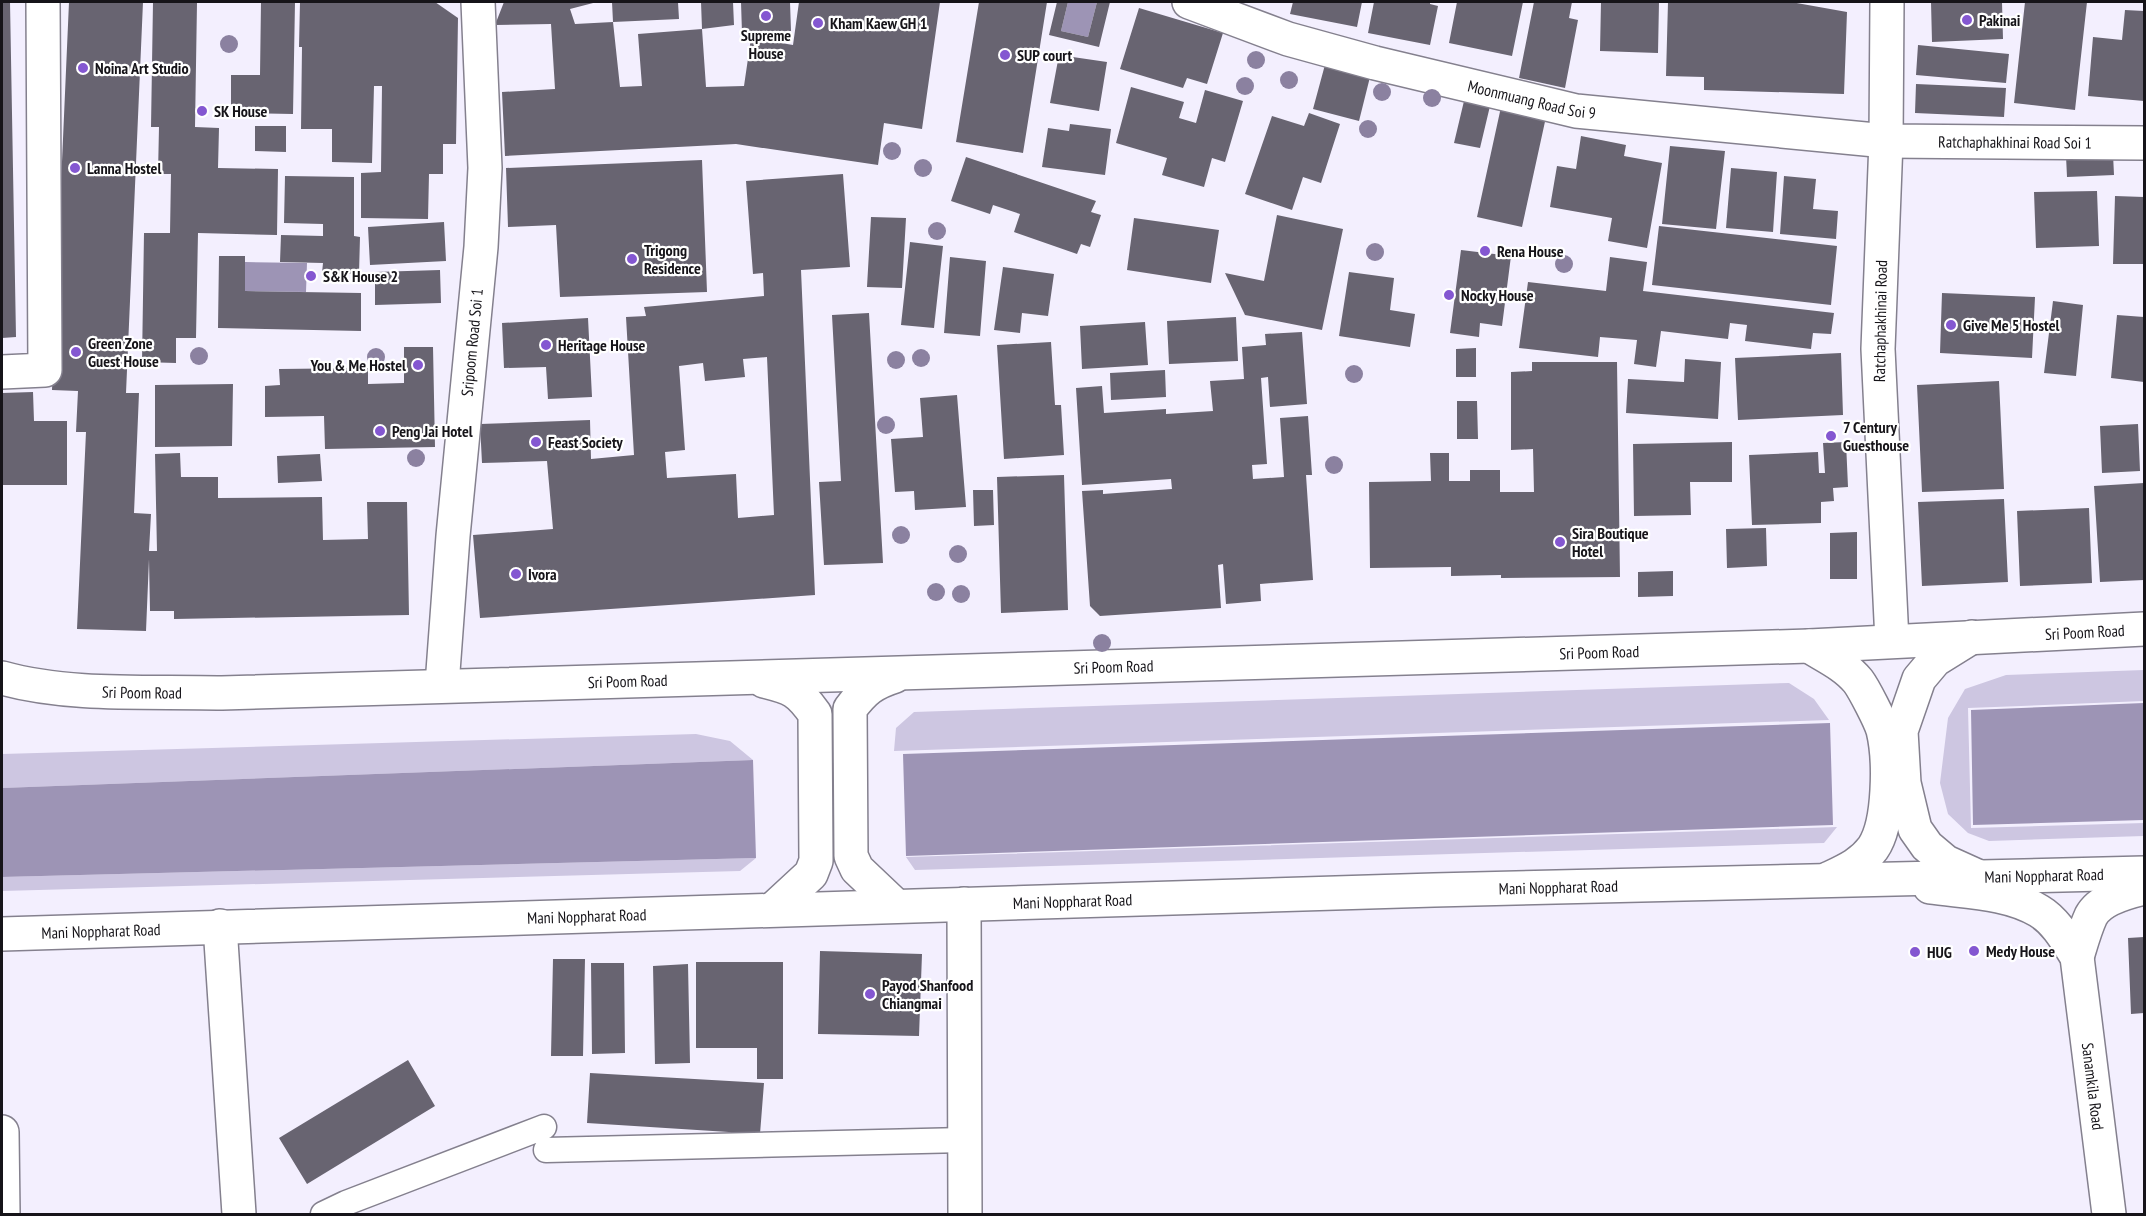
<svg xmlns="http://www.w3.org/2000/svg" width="2146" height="1216" font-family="'PT Sans Narrow',sans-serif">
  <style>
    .green { fill: #cdc6e1 }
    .water { fill: #9d94b5 }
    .building { fill: #686471; fill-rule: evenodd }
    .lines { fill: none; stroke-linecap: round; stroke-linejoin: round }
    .service-casing { stroke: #84808e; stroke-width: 27 }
    .minor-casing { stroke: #84808e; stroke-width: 36 }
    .tertiary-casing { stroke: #84808e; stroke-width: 36 }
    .secondary-casing { stroke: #84808e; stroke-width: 36 }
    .service { stroke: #fff; stroke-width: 24 }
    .minor { stroke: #fff; stroke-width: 33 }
    .tertiary { stroke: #fff; stroke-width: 33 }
    .secondary { stroke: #fff; stroke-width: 33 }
    .tree { fill: #8b81a0 }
    .poi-dot { fill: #8457d1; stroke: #fff; stroke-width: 2 }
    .labels { text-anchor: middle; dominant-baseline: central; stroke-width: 4.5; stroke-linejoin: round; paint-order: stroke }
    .poi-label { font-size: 16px; font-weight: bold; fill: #161419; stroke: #fff; text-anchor: start }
    .street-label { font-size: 16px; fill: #161419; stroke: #fff }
  </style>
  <rect width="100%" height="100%" fill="#f3effe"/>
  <path class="green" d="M2144 670V701L1968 708 1971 828 2144 823V836L1989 841 1968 833 1948 814 1940 783 1948 718 1965 689 2006 675Z
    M1789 683 1814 699 1829 720 894 751 896 728 914 712Z
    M696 734 730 741 753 760 2 788V754Z
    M1837 827 1824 843 915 870 906 857Z
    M756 858 740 871 2 891V877Z"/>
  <path class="water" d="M1068 2H1097L1088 37 1061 31Z
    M245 262 307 263 306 292 245 291Z
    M2144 703V820L1973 825 1971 710Z
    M1830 723 1833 825 906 856 903 754Z
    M753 760 756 858 2 877V788Z"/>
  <path class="building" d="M2 2H10L16 337 2 338Z
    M69 2H143L126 393H139L134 513 151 514 149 551H157L155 454 180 453 181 477H218V498L322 497 323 540 368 539 367 502H407L409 615 174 619V611H150L149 559 146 631 77 629 86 432H76L78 391 52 390Z
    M153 2 197 3 195 127 219 128 218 168 278 169 277 235 198 233 196 338H176V363L142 362 144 233H170L171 174H158L159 127H151Z
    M261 2H295L293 114 231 113V75H260Z
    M300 2H435L458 18 456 144H443V174H429L428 219 361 218V173L381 172 382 86H374L372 163 332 162V129H301L302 47H299Z
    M504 2H597L570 9 575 24 613 22 612 2H678L679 19 613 22 620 87 642 86 638 34 702 29 706 87 744 86 751 38 793 45 799 2H940L922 129 884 123 878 165 736 144 505 156 502 92 555 89 551 24 495 25Z
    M701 2H733L734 25 702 29Z
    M741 2H790L791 31 742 33Z
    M979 2H1047L1023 153 956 142Z
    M1057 2H1068L1061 31 1088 37 1097 2H1110L1099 47 1049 35Z
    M1293 2H1362L1357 27 1290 14Z
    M1374 2H1430V4L1438 6 1430 45 1368 33Z
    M1457 2H1523L1512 56 1449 43Z
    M1534 2H1572L1569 18 1578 20 1565 88 1519 78Z
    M1601 2H1659L1658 53 1600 51Z
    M1668 2H1791L1847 12 1844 94 1704 90V77L1666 76Z
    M1931 2H2002L2003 39 1932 42Z
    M2025 2H2087L2075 110 2014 103Z
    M1139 8 1223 33 1207 84 1187 78 1183 88 1120 69Z
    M2125 10 2144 11V101L2088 96 2093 37 2122 40Z
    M1918 45 2009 54 2006 83 1916 75Z
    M1059 55 1107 62 1099 111 1050 103Z
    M1326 61 1371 73 1359 121 1313 109Z
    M1916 84 2006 88 2004 117 1915 113Z
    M1131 87 1184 102 1179 118 1196 123 1205 90 1243 101 1225 162 1212 158 1204 187 1162 175 1167 158 1116 143Z
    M1464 101 1490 106 1480 148 1454 143Z
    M1501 107 1546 117 1522 227 1477 217Z
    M1309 113 1340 124 1321 183 1303 177 1292 210 1245 194 1272 116 1304 126Z
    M1070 124 1111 129 1105 175 1042 167 1048 128 1069 131Z
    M255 126H286V152L255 151Z
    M1581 136 1626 145 1624 156 1662 163 1647 248 1608 241 1612 218 1550 207 1557 166 1576 169Z
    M1670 146 1725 151 1716 229 1662 224Z
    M2113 154 2114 175 2067 177 2066 156Z
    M966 157 1096 201 1091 212 1101 215 1090 247 1081 244 1077 254 1014 232 1020 214 993 205 990 214 951 201Z
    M702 160 707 292 560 297 556 225 508 227 506 168Z
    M1731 168 1777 172 1773 232 1726 228Z
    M843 174 850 267 801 270 815 595 480 618 473 535 553 529 547 461 482 463 480 424 590 420 591 459 634 455 626 317 646 316 644 307 764 296 763 273 753 274 746 181ZM767 357 774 515 738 518 736 474 667 478 665 452 685 450 679 366 703 363 705 381 745 377 743 359Z
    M285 176 354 177V236L360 237 359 274 322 273 323 263 280 262 281 235 323 236V224L284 223Z
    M1784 176 1816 179 1813 209 1838 211 1836 239 1780 234Z
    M2097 191 2099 246 2036 248 2034 192Z
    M2115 196 2144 197V264H2113Z
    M1277 215 1343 229 1322 330 1245 315 1225 273 1264 281Z
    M871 217 906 218 902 288 867 287Z
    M1134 218 1219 230 1211 283 1127 270Z
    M444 222 446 261 370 265 368 227Z
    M1659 226 1837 246 1831 305 1652 285Z
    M910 242 943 246 934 328 901 325Z
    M1461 250 1511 256 1502 326 1480 323 1479 337 1450 333Z
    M219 256H245V291L361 293V331L218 328Z
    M950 257 986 261 980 336 944 333Z
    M1610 257 1647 262 1643 291 1834 313 1831 334 1813 333 1811 349 1745 341 1747 325 1730 323 1728 339 1661 331 1656 367 1634 364 1637 340 1600 337 1598 357 1519 348 1528 282 1606 291Z
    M1003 267 1054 274 1048 316 1022 313 1020 333 994 330Z
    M440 270 441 303 375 305V272Z
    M1349 272 1394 278 1390 310 1415 314 1410 347 1339 336Z
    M1942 293 2035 297 2032 358 1940 353Z
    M2053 301 2083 305 2076 376 2044 373Z
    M869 313 883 563 824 565 819 482 841 481 832 315Z
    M2117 315 2144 317V382L2111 378Z
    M1236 317 1238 361 1169 364 1167 321Z
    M588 318 592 397 548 399 546 367 504 368 502 323Z
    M1145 322 1148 365 1082 369 1080 326Z
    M1302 332 1307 404 1270 407 1268 377 1261 378 1267 464 1252 465 1253 479 1284 477 1280 418 1308 416 1312 475H1306L1313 580 1260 584 1261 601 1226 604 1223 564 1218 565 1221 608 1100 616 1090 606 1082 491 1103 490V494L1172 489 1171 479 1082 485 1076 388 1102 386 1104 413 1166 409V414L1213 411 1210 381 1244 379 1242 347 1266 345 1265 334Z
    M1051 342 1055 405H1061L1064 455 1004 459 997 345Z
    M404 347H433L435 447 325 449 324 416 265 417V386L280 385 279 369 368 368V384L404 383Z
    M1476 348V377H1456V349Z
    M1841 353 1843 415 1738 420 1735 358Z
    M1685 359 1721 362 1718 419 1626 413 1628 379 1684 382Z
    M1532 362H1617L1620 577 1501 578V575L1451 576V567L1370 568 1369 482 1431 481 1430 453H1449V481H1470V470H1500V492H1534L1533 449 1511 450V372L1532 371Z
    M1165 370 1166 397 1111 400 1110 373Z
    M1999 381 2004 489 1922 492 1917 385Z
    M233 384 232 446 155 447V385Z
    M33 392 34 421H67V485H2V393Z
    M957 395 966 507 915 510 914 491 895 492 891 439 923 437 920 398Z
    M1457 401H1477L1478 439H1457Z
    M2138 424 2140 471 2102 473 2100 426Z
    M1732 442V482H1690L1691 515 1634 516 1633 444Z
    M1846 442 1848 487 1833 488 1834 501 1821 502V523L1752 525 1749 455 1818 452 1819 473H1825L1823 443Z
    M320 454 322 481 278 483 277 456Z
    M1064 475 1068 610 1001 613 997 477Z
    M2144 483V580L2100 582 2094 486Z
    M973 490H993L994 525 974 526Z
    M2004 499 2008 582 1922 586 1918 502Z
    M2089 508 2092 583 2020 586 2017 511Z
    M1766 528 1767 566 1727 568 1726 529Z
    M1857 532V579H1830V533Z
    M1673 571V596L1638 597V572Z
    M2144 937V1013L2131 1014 2128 938Z
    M820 951 922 954 919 1036 818 1034Z
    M553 959H585L583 1056H551Z
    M696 962H783V1079H757V1048H696Z
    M591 963H624L625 1053 592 1054Z
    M688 964 690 1063 655 1064 653 966Z
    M408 1060 435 1106 307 1184 279 1138Z
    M590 1073 764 1083 760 1134 587 1123Z"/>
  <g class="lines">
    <g class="service-casing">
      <path id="service" d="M546 1150 964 1140
        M323 1214 346 1203 544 1127"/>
    </g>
    <g class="minor-casing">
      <g id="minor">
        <path id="s1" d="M1189 2 1288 39 1375 63 1576 111 1886 141 2144 143"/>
        <path d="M1887 2 1886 141 1878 349 1892 641"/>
        <path d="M2 372 45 370 43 2"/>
        <path id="s2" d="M442 685 453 536 481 247 485 168 478 2"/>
        <path d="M964 904 965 1214"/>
        <path d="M220 926 239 1214"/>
        <path d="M2 1132 3 1214"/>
      </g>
    </g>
    <g class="tertiary-casing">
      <g id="tertiary">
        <path id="s3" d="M1930 887C1965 892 2008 892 2039 911 2056 921 2067 941 2077 957L2109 1214"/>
        <path d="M2077 957C2081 944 2085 929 2091 916 2100 899 2127 892 2144 888"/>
      </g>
    </g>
    <g class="secondary-casing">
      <g id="secondary">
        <path d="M1972 637 1935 660 1919 679 1901 731 1904 783 1915 829 1927 846 1946 862 1977 876"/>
        <path d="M1809 646C1825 656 1845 665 1858 681 1864 689 1880 720 1883 730 1890 759 1890 823 1873 848 1861 864 1847 870 1828 879"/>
        <path d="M895 676C873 683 864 690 850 709L851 856 857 869 895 905"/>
        <path id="s4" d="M2 678C70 697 151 691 222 693L1809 646 2144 629"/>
        <path d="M764 681C792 688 798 690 815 714L816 861 811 874 773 909"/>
        <path id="s5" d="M2 934 1434 890 2144 873"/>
      </g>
    </g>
    <use href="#service" class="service"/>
    <use href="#minor" class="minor"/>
    <use href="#tertiary" class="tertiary"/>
    <use href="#secondary" class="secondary"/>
  </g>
  <g class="tree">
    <circle cx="229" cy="44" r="9"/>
    <circle cx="1256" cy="60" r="9"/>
    <circle cx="1289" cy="80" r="9"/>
    <circle cx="1245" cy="86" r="9"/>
    <circle cx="1382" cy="92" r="9"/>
    <circle cx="1432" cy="98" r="9"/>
    <circle cx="1368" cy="129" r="9"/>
    <circle cx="892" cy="151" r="9"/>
    <circle cx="923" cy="168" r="9"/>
    <circle cx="937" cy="231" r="9"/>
    <circle cx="1375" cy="252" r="9"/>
    <circle cx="1564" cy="264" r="9"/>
    <circle cx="199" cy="356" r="9"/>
    <circle cx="376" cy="357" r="9"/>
    <circle cx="921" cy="358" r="9"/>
    <circle cx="896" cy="360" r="9"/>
    <circle cx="1354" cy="374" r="9"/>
    <circle cx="886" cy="425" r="9"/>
    <circle cx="416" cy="458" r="9"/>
    <circle cx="1334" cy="465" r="9"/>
    <circle cx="901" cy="535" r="9"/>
    <circle cx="958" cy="554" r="9"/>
    <circle cx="936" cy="592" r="9"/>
    <circle cx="961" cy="594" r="9"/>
    <circle cx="1102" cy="643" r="9"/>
  </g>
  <g class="poi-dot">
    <circle cx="766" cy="16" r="6"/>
    <circle cx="1967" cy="20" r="6"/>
    <circle cx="818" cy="23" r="6"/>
    <circle cx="1005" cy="55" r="6"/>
    <circle cx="83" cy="68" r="6"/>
    <circle cx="202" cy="111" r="6"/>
    <circle cx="75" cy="168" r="6"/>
    <circle cx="1485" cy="251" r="6"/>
    <circle cx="632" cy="259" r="6"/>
    <circle cx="311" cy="276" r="6"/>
    <circle cx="1449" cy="295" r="6"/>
    <circle cx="1951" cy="325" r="6"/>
    <circle cx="546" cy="345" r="6"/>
    <circle cx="76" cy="352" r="6"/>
    <circle cx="418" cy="365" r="6"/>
    <circle cx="380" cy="431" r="6"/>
    <circle cx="1831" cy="436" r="6"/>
    <circle cx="536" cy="442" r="6"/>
    <circle cx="1560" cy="542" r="6"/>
    <circle cx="516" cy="574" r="6"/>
    <circle cx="1974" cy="951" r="6"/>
    <circle cx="1915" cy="952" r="6"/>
    <circle cx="870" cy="994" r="6"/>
  </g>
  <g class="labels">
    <g class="poi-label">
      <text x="1979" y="20">Pakinai</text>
      <text x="830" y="23">Kham Kaew GH 1</text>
      <text x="766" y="35" text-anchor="middle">Supreme<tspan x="766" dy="18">House</tspan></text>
      <text x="1017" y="55">SUP court</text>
      <text x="95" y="68">Noina Art Studio</text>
      <text x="214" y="111">SK House</text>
      <text x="87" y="168">Lanna Hostel</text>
      <text x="644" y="250">Trigong<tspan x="644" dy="18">Residence</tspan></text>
      <text x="1497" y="251">Rena House</text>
      <text x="323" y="276">S&amp;K House 2</text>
      <text x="1461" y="295">Nocky House</text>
      <text x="1963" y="325">Give Me 5 Hostel</text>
      <text x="88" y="343">Green Zone<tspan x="88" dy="18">Guest House</tspan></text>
      <text x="558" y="345">Heritage House</text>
      <text x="406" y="365" text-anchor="end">You &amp; Me Hostel</text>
      <text x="1843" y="427">7 Century<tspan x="1843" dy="18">Guesthouse</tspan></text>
      <text x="392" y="431">Peng Jai Hotel</text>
      <text x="548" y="442">Feast Society</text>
      <text x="1572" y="533">Sira Boutique<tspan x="1572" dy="18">Hotel</tspan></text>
      <text x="528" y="574">Ivora</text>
      <text x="1986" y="951">Medy House</text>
      <text x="1927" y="952">HUG</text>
      <text x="882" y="985">Payod Shanfood<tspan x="882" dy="18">Chiangmai</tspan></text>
    </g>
    <g class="street-label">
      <text stroke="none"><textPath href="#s1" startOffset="357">Moonmuang Road Soi 9</textPath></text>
      <text stroke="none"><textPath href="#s1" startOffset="843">Ratchaphakhinai Road Soi 1</textPath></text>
      <text transform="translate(1880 321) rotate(-89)">Ratchaphakhinai Road</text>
      <text stroke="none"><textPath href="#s2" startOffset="344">Sripoom Road Soi 1</textPath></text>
      <text stroke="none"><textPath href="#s4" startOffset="2085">Sri Poom Road</textPath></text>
      <text stroke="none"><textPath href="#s4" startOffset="1599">Sri Poom Road</textPath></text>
      <text stroke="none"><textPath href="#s4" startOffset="1113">Sri Poom Road</textPath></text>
      <text stroke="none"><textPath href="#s4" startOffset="627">Sri Poom Road</textPath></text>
      <text stroke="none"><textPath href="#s4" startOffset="141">Sri Poom Road</textPath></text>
      <text stroke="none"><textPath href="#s5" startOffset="2043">Mani Noppharat Road</textPath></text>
      <text stroke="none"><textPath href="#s5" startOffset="1557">Mani Noppharat Road</textPath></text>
      <text stroke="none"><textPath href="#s5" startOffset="1071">Mani Noppharat Road</textPath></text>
      <text stroke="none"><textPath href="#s5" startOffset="585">Mani Noppharat Road</textPath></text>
      <text stroke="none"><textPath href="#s5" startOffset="99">Mani Noppharat Road</textPath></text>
      <text stroke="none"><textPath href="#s3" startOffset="303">Sanamkila Road</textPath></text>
    </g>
  </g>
  <rect width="2146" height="1216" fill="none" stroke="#161419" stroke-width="6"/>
</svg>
